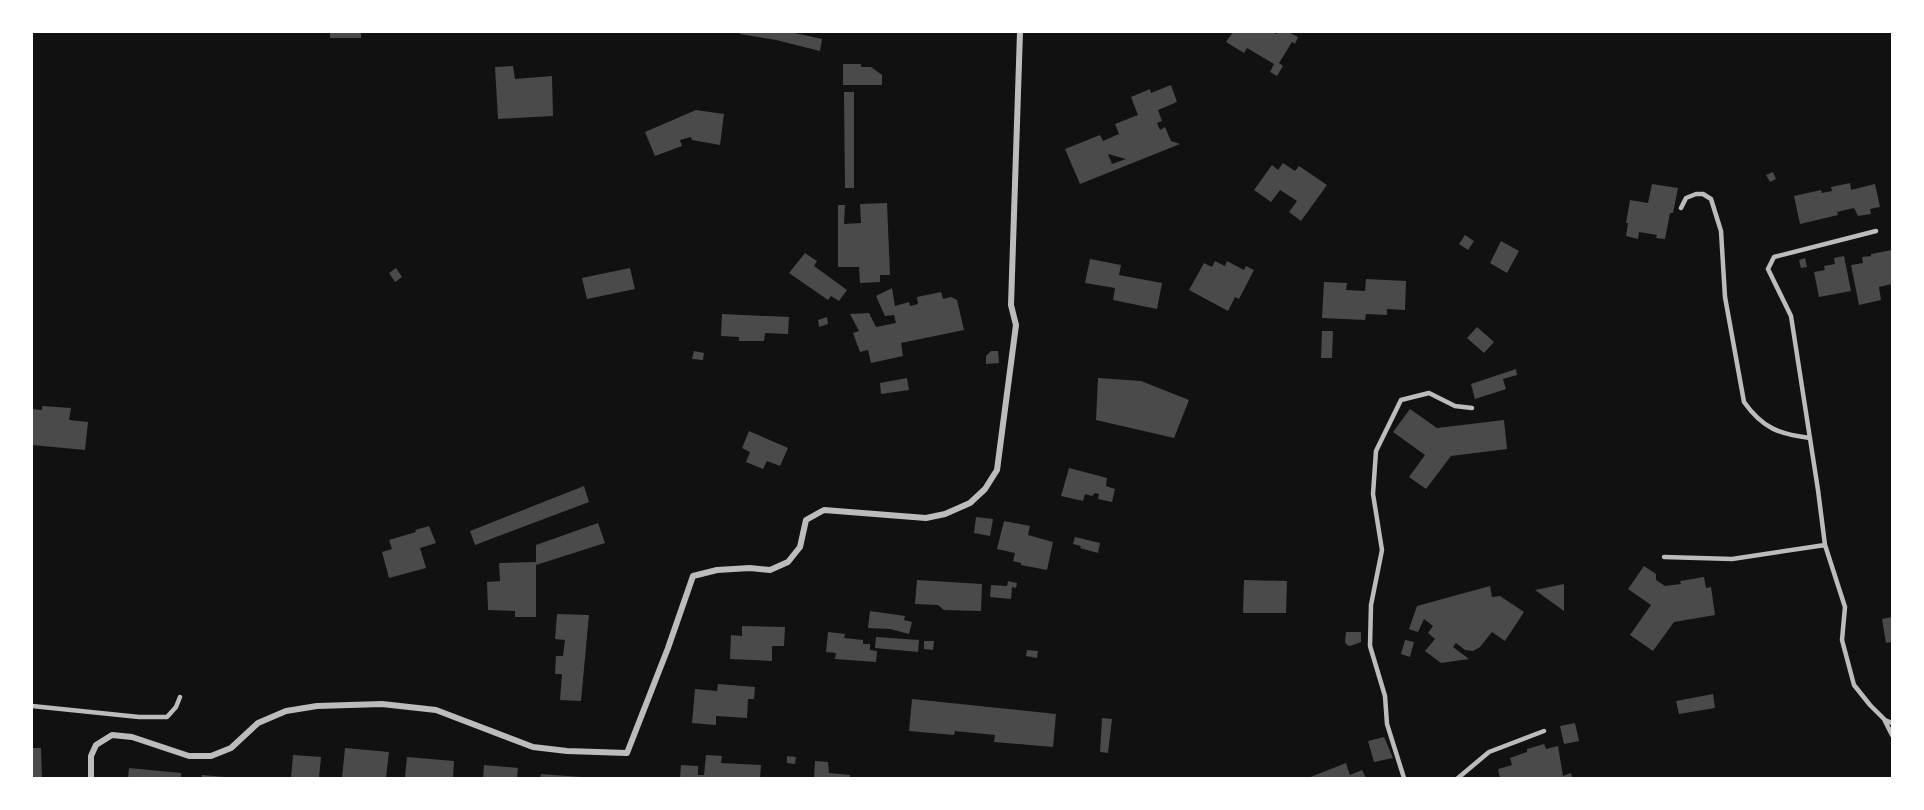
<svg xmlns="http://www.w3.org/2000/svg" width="1924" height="810" font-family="Cabin,sans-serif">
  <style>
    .building { fill: #4a4a4a; fill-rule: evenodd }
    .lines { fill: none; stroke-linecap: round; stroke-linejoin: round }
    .service { stroke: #bcbcbc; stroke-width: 4.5 }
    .minor { stroke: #bcbcbc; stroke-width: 6 }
  </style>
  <rect width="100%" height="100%" fill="#111"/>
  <path class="building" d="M330 32H361V38H330Z
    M740 32H790L822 39 820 51 776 40 740 34Z
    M1233 32H1272L1276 34 1278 32H1288L1298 37 1295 44 1292 42 1279 63 1283 66 1277 76 1270 72 1274 64 1247 48 1244 53 1226 42Z
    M843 64H861V67H871L882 75V85H843Z
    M513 66 515 79 552 76 553 116 498 119 495 67Z
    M1171 85 1177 102 1158 110 1162 121 1157 123 1160 130 1165 127 1171 141 1180 144 1080 184 1065 149 1100 135 1103 141 1119 134 1115 124 1138 115 1131 97 1150 89 1151 93ZM1108 154 1126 159 1112 164Z
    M844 92H854V188H845Z
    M696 110 724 114 720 145 692 140 691 137 680 140 682 146 655 156 645 132Z
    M1283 163 1295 171 1299 166 1327 185 1301 221 1289 212 1297 201 1280 190 1271 202 1254 190 1272 165 1278 170Z
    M1773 172 1776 179 1770 182 1766 175Z
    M1850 183 1851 190 1875 184 1880 207 1870 209 1871 214 1858 216 1854 208 1837 212 1838 215 1800 224 1794 196 1821 190 1822 193 1832 191 1831 187Z
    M1652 184 1678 188 1673 213H1670L1665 239 1656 238 1657 235 1639 232 1638 239 1626 236 1628 223H1626L1630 200 1648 203Z
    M887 203 890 275H880V282L860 283 859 267H838V205H845L844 224 861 223 860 204Z
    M1465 235 1474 241 1468 250 1459 244Z
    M1501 241 1519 251 1507 273 1490 263Z
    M1892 250V284L1879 287 1881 300 1859 305 1851 265 1863 263 1862 257 1871 256V254Z
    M805 253 817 261 814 266 847 290 839 301 831 296 828 300 789 273Z
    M1844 256 1851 291 1819 297 1814 272 1825 270 1824 266 1835 264 1834 258Z
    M1805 258 1807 267 1801 268 1799 260Z
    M1090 259 1121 265 1119 275 1162 283 1157 309 1113 300 1115 288 1085 283Z
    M1215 261 1225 266 1227 261 1244 270 1246 266 1254 270 1239 299 1235 297 1228 311 1189 290 1204 263 1212 267Z
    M396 268 402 277 395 282 389 273Z
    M630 268 635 289 587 299 582 278Z
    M1366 279 1406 281 1405 310 1387 309V315L1366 314 1365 320 1322 318 1324 282 1347 283 1346 290 1365 291Z
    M892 288 895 306 909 302 910 306 918 304 917 297 941 292 943 299 951 297 957 300 964 330 901 343 903 356 871 363 868 350 860 352 853 333 859 331 850 314 869 313 876 327 896 323 894 315 885 316 876 296Z
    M722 314 789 317 788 334 765 333 764 341H739V337L721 336Z
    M827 317 828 324 819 327 818 320Z
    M1477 327 1494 342 1484 353 1467 338Z
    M1322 331H1333L1332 358H1321Z
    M694 351 704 353 703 360 692 359Z
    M991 351H998L999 363 986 364V356Z
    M1516 369 1517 375 1503 379 1506 389 1475 399 1471 384Z
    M907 378 909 390 881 394 880 383Z
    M1098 378 1141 381 1189 400 1174 438 1096 420Z
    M42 406 71 408 69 420 88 422 85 450 32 445V409L42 410Z
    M1410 409 1437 428 1504 420 1507 449 1451 456 1426 489 1409 477 1425 455 1393 432Z
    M749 431 788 448 780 466 767 461 763 469 746 462 750 452 742 448Z
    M1069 468 1107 478 1106 486 1115 489 1112 502 1098 499 1099 494 1095 493 1092 496 1085 494 1083 501 1061 496Z
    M584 486 589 502 475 545 470 531Z
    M976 517 993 519 990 536 974 533Z
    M1004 521 1030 526 1028 535 1053 542 1047 570 1021 565V563L1013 561 1015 553 997 549Z
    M598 523 605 543 536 565V617H515V611L488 610 487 582 500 581 499 563 536 562V545Z
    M429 526 436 543 420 548 426 568 389 578 382 552 392 549 389 540 416 532 415 530Z
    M1075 537 1100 543 1098 553 1080 548 1081 546 1073 544Z
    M1644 566 1656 574V580L1665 586 1681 584 1680 581 1704 577 1706 588 1711 587 1715 615 1674 622 1653 651 1630 635 1651 605 1628 589Z
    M917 580 982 584 981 611 944 610 938 605 915 604Z
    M1244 580 1287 581 1286 613H1243Z
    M1008 581 1017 583 1016 588 1012 587 1011 599 990 597 991 585 1007 586Z
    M1564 584V611L1535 590Z
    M1490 586 1492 597 1500 596 1524 612 1505 641 1492 632 1480 647 1473 651 1465 650 1456 643 1453 647 1469 659 1441 663 1425 651 1435 639 1428 633 1433 626 1424 619 1418 632 1409 629 1417 606Z
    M870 611 905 616 904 620 912 622 909 634 890 629 868 628Z
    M557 614 589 615 581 701 560 700 562 674H555L556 656H563L565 640 555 639Z
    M1892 617V642L1886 643 1882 619Z
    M742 626 785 627 784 646H772V661L730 659 731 635 742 636Z
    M828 632 845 634 844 638 863 640V644H870V650L877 651 876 662 835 659 836 653 826 652Z
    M1346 632H1361V642L1350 646 1347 645 1345 642Z
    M876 637 919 640 918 652 875 648Z
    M1405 640 1414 642 1410 657 1401 654Z
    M924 641H934L933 650 924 649Z
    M1027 650 1038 651 1037 658 1026 656Z
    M718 684 755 687 754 699H748L747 718 716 716V725L692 723 695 689 717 691Z
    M1713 694 1715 708 1679 714 1676 701Z
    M912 699 1056 714 1053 747 994 742 995 735 955 731 954 735 909 731Z
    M1102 718 1112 719 1108 753 1100 752Z
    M1575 723 1579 741 1564 744 1560 726Z
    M1384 737 1393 758 1374 762 1368 741Z
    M1544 744 1546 749 1558 746 1563 776 1571 773 1572 778H1500L1498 769 1512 765 1510 758 1527 752V749Z
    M32 748H41L42 778H32Z
    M345 748 389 752 386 778H342Z
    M293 755 321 757 319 778H291Z
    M706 755 722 756 721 763 761 765 760 778H680L681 765 698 766V775H704Z
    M787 756 796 757 795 764 787 763Z
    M407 757 454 761 453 778H405Z
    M815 761 828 762 829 773 850 775V778H814Z
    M1346 763 1350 775 1362 770 1366 778H1308Z
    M484 765 518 768 517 778H483Z
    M129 768 181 773V778H128Z
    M541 774 581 777V778H540Z
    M202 775 225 777 224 778H202Z"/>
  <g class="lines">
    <path class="service" d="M1681 208 1686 198 1696 194H1703L1711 199 1721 231 1725 297 1744 402C1763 429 1780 434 1810 438
      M1876 231 1774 257 1768 269 1791 316 1818 490 1825 545 1845 607 1842 640 1854 685 1870 705 1885 720 1892 723
      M1664 557 1732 559 1825 545
      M32 706 139 717H167L176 707 180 697
      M1885 721 1892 735
      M1404 778 1387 724 1385 696 1370 646 1371 605 1382 550 1373 494 1376 451 1401 400 1429 393 1455 406 1472 408
      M1458 778 1489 752 1544 731"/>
    <path class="minor" d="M91 778V756L96 745 112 735 132 737 189 756H211L231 748 258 723 286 711 317 706 382 704 436 710 533 747 567 751 627 753 668 648 693 576 717 570 750 568 770 570 788 562 800 547 806 520 824 510 926 518 945 514 970 503 985 489 997 470 1016 325 1011 305 1020 32"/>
  </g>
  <rect width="1924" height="810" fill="none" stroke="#ffffff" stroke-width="66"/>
</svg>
